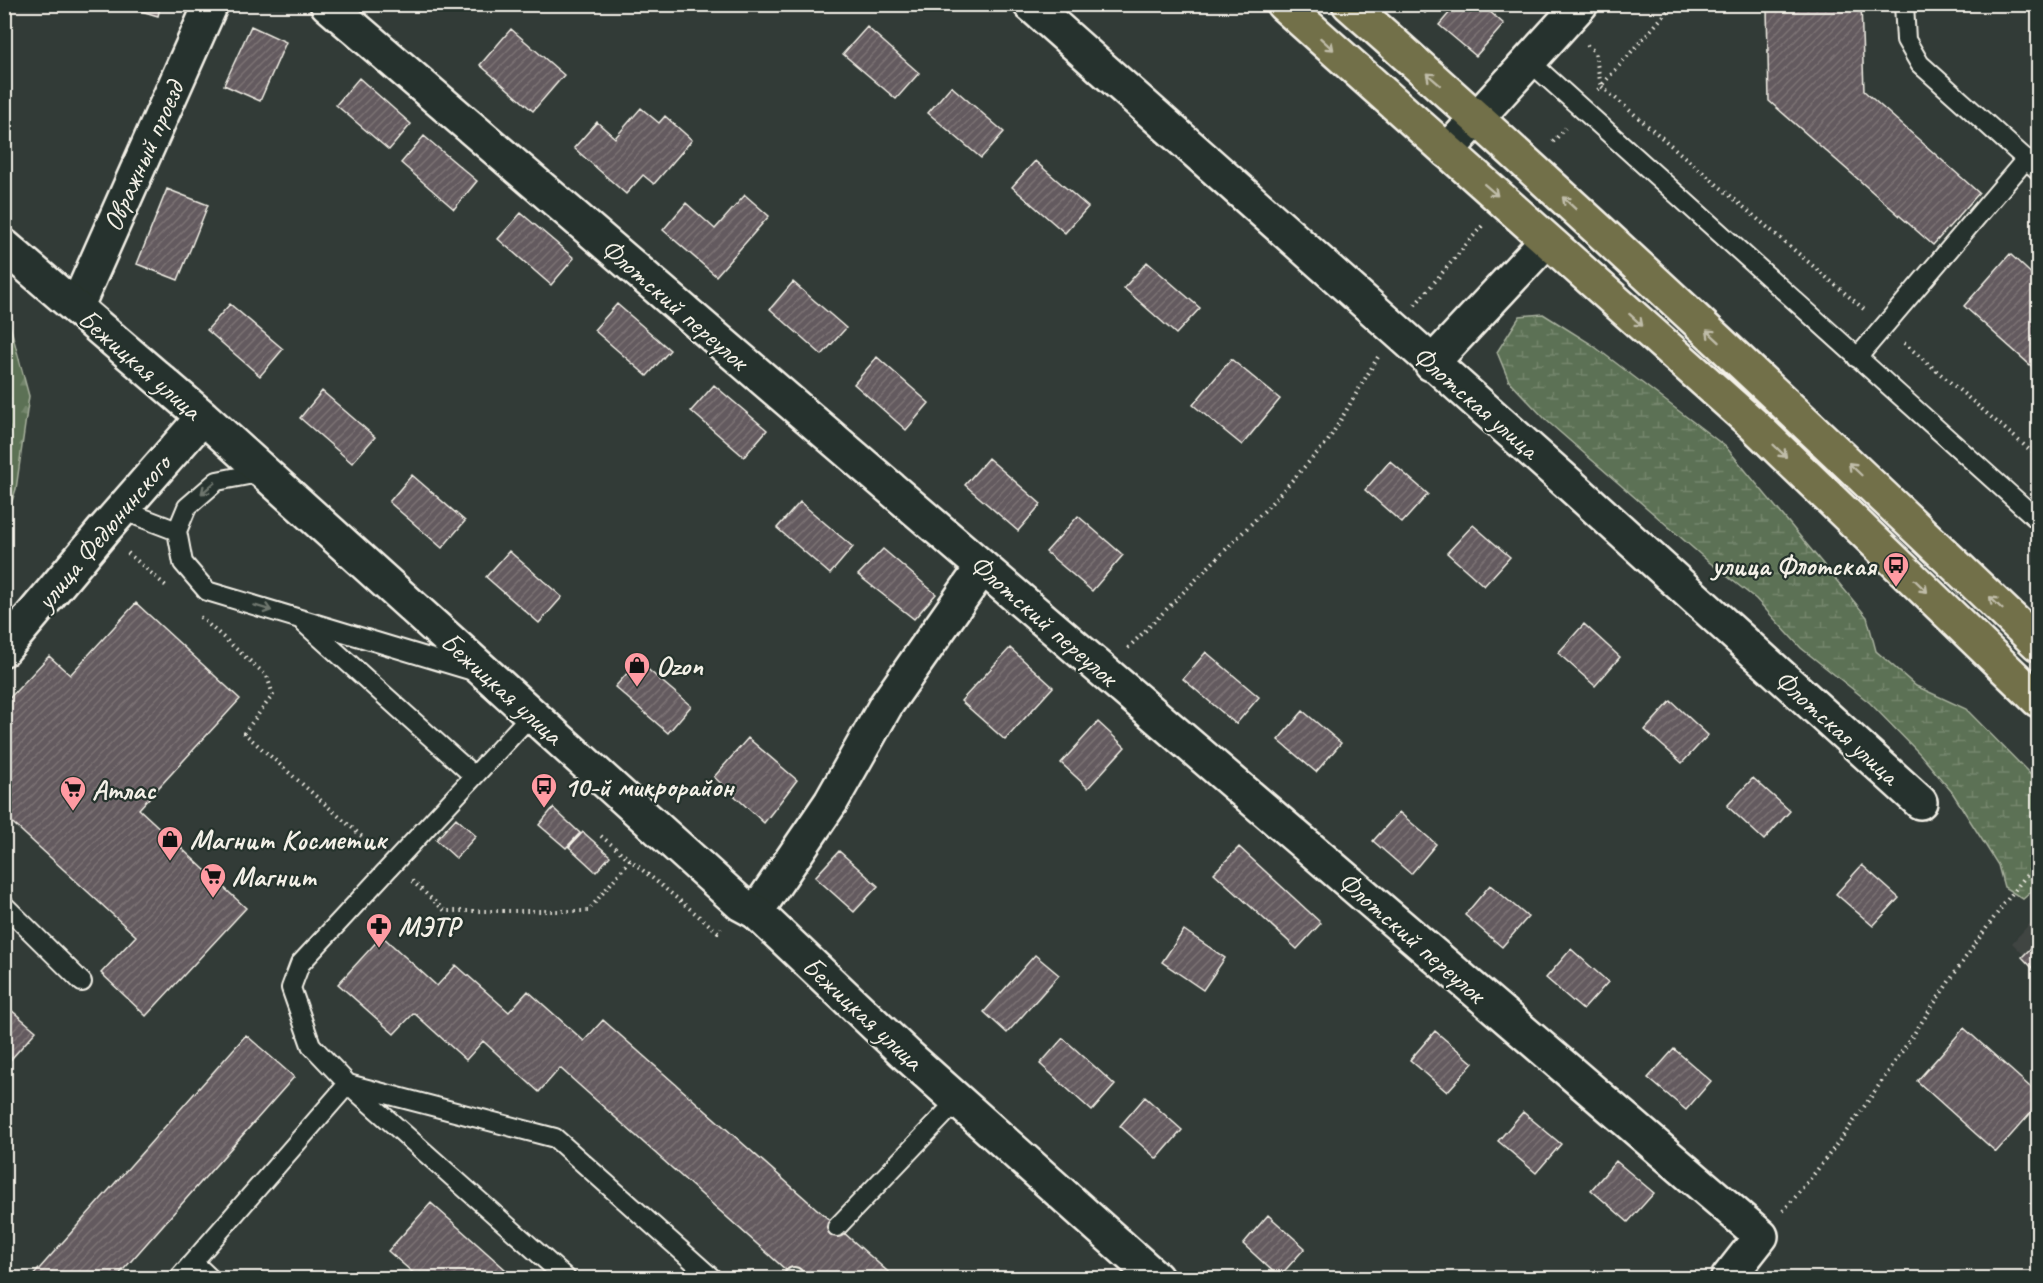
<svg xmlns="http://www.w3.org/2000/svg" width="2043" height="1283" font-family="Caveat,sans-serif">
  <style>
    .built { fill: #414443 }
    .forest { fill: url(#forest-firs); stroke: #a8b19e; stroke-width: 1.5 }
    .wetland { fill: url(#wetland-marsh); stroke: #a8b19e; stroke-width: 1.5 }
    .building { fill: url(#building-hatch); stroke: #f4f1e8; stroke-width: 1.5 }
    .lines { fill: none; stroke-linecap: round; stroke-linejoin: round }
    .service-casing { stroke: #f4f1e8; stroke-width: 22 }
    .minor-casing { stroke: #f4f1e8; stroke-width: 38 }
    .tertiary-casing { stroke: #f4f1e8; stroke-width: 38 }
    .primary-casing { stroke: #f4f1e8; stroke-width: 38 }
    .path { stroke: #f4f1e8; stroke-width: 4; stroke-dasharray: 1.5 4.5; stroke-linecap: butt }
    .service { stroke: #26332d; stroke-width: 18 }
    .minor { stroke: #26332d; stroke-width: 33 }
    .tertiary { stroke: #26332d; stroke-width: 33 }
    .primary { stroke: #726f4a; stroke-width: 33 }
    .oneway { stroke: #c0bda9 }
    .oneway2 { stroke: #6e766e }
    .labels { text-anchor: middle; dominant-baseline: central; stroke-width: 4.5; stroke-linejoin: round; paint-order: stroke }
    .street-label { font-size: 28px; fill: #f4f1e8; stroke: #26332d }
    .poi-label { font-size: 28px; font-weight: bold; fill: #f4f1e8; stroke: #26332d; text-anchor: start }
  </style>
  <defs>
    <pattern id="forest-firs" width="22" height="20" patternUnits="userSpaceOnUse" patternTransform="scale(1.5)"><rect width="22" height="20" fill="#5c7154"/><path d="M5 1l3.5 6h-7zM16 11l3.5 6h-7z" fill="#74866d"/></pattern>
    <pattern id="wetland-marsh" width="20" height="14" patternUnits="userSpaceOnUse" patternTransform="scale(1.5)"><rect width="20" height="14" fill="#5c7154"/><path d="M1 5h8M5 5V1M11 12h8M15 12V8" fill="none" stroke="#74866d"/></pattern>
    <pattern id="building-hatch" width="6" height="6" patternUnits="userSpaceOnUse" patternTransform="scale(1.5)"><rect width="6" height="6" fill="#645a5e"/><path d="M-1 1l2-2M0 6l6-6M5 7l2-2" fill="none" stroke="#7b7275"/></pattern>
  </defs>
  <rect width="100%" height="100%" fill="#323b37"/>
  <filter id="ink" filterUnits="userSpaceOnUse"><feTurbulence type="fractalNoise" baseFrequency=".0167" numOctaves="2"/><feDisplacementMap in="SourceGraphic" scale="12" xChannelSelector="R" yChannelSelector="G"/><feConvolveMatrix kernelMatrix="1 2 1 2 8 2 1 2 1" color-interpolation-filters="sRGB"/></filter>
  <g filter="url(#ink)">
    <path class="built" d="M2038 915V969L2012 943Z"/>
    <path class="forest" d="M5 307 29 396 16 489 5 522Z"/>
    <path class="wetland" d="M1543 314 1591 344 1726 447 1867 617 1876 651 1916 686 1966 709 2038 782V886L2023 899 2004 887 1998 865 1952 792 1920 754 1870 703 1801 648 1756 599 1709 562 1546 420 1509 381 1497 352 1520 316Z"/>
    <path class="building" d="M118 4H161L158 16Z
      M1415 4H1433L1425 13Z
      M1457 4H1481L1504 24 1476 56 1439 25Z
      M1770 4H1861L1864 91 1979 193 1933 245 1769 101 1767 8Z
      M251 26 286 42 260 101 224 85Z
      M867 27 919 73 896 99 843 54Z
      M511 29 564 75 533 111 480 65Z
      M359 78 411 124 389 150 336 105Z
      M951 86 1004 132 981 158 928 113Z
      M641 108 659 123 665 116 692 140 654 184 643 175 626 194 574 148 597 122 615 138Z
      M424 136 477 181 454 209 401 163Z
      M1035 161 1088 207 1065 233 1012 187Z
      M167 189 208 205 178 280 137 264Z
      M745 195 769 216 716 276 663 230 686 203 715 229Z
      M521 213 574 258 551 285 498 239Z
      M2010 254 2038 280V372L1964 306Z
      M1147 262 1200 308 1176 334 1124 288Z
      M793 282 846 328 822 355 770 309Z
      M230 304 283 349 260 376 207 330Z
      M617 304 670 350 647 376 594 330Z
      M877 357 929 403 906 430 854 384Z
      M1231 359 1280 399 1242 445 1193 405Z
      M714 385 767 430 744 457 691 411Z
      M322 391 375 437 352 463 300 418Z
      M988 458 1041 504 1018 531 965 485Z
      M1390 461 1428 494 1402 523 1365 490Z
      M412 475 465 521 442 548 389 502Z
      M800 502 853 547 830 574 777 528Z
      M1078 516 1123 555 1092 591 1046 552Z
      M1473 525 1510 557 1484 586 1447 553Z
      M883 549 936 594 914 619 858 575Z
      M509 551 562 597 539 623 486 577Z
      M136 603 240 699 139 809 246 908 146 1016 101 973 136 936 4 815V704L49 656 70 675Z
      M1584 624 1620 657 1595 686 1558 653Z
      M1010 648 1053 687 1005 740 961 701Z
      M1206 652 1259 697 1236 724 1183 679Z
      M638 661 691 706 668 733 615 687Z
      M1671 701 1708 735 1682 763 1645 730Z
      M1303 711 1341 743 1316 772 1278 740Z
      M1098 722 1125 747 1088 788 1061 763Z
      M748 738 797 780 764 823 714 777Z
      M1753 778 1790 811 1764 840 1727 806Z
      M553 808 580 833 566 848 539 825Z
      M1399 812 1436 844 1411 874 1373 841Z
      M456 818 476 836 456 858 436 840Z
      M583 832 610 856 596 872 569 847Z
      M1239 847 1321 923 1297 949 1214 873Z
      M839 851 878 886 854 912 815 877Z
      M1862 865 1899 898 1873 926 1836 894Z
      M1490 885 1528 917 1502 947 1465 915Z
      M1184 930 1225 958 1203 990 1162 962Z
      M382 936 437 986 456 965 509 1012 528 991 584 1041 603 1020 895 1278H795L560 1068 539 1092 483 1041 466 1060 414 1013 394 1034 338 984Z
      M2038 941V974L2022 957Z
      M1571 949 1608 982 1583 1010 1546 978Z
      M1035 955 1059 975 1007 1033 984 1012Z
      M4 1004 36 1031 4 1067Z
      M1964 1028 2038 1094V1105L1996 1152 1917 1081Z
      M1435 1031 1473 1063 1447 1092 1410 1060Z
      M246 1035 294 1077 116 1278H31Z
      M1063 1038 1115 1085 1092 1111 1040 1064Z
      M1674 1049 1711 1081 1686 1110 1648 1078Z
      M1145 1097 1182 1130 1157 1159 1120 1126Z
      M1523 1112 1561 1144 1536 1173 1498 1141Z
      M1616 1161 1654 1193 1628 1222 1591 1190Z
      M431 1203 515 1278H419L388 1251Z
      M1268 1215 1305 1248 1279 1277 1243 1244Z"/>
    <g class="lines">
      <g class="service-casing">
        <path id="service" d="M1904 4 1906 40 1920 64 2038 170
          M1529 61 2038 520
          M1857 358 2026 159
          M263 472 217 481 187 507 177 531 183 563 207 591 476 672
          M122 510 177 531
          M304 623 474 776
          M531 715 300 964 291 988 311 1045 348 1084 566 1278
          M4 905 82 982
          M837 1227 958 1100
          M193 1262 210 1278
          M179 1278 348 1084 555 1138 712 1278
          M793 1278 794 1277"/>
      </g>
      <g class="minor-casing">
        <path id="minor" d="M327 4 1761 1236 1728 1278
          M1030 4 1577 491 1920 802
          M1447 151 1581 4
          M76 308 211 4
          M1431 364 1546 241
          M756 912 831 802 886 705 982 568"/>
      </g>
      <g class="tertiary-casing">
        <path id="tertiary" d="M4 246 203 417 741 904 756 912 908 1056 1156 1278
          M4 649 103 531 203 417"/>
      </g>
      <g class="primary-casing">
        <path id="primary" d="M1283 4 1753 424 2038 700
          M1349 4C1584 212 1812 428 2038 644"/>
      </g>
      <path class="path" d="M1587 45 1595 52 1601 86 1674 4
        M1598 90 1601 86 1866 311
        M1553 142 1565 128
        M1415 305 1482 226
        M1904 343 2038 457
        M128 553 166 586
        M200 617 267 676 273 695 244 733 375 848
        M1128 648 1265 510 1328 441 1378 357
        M601 836 718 932 721 928
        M412 881 445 911H588L630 860
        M1783 1211C1878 1103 1946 972 2038 861"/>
      <use href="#service" class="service"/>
      <use href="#minor" class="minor"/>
      <use href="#tertiary" class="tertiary"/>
      <use href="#primary" class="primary"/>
    </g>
    <defs><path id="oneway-shaft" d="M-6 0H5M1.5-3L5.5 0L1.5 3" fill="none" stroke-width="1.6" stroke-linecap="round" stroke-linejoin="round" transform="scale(1.5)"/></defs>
    <g class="oneway">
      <use href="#oneway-shaft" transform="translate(1327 44) rotate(42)"/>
      <use href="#oneway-shaft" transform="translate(1433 79) rotate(-139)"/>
      <use href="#oneway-shaft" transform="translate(1491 190) rotate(41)"/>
      <use href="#oneway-shaft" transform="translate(1569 203) rotate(-137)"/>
      <use href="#oneway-shaft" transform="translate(1636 320) rotate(42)"/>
      <use href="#oneway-shaft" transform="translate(1713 336) rotate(-137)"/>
      <use href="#oneway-shaft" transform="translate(1780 451) rotate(44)"/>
      <use href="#oneway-shaft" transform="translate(1855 469) rotate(-136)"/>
      <use href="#oneway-shaft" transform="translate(1921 586) rotate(44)"/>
      <use href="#oneway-shaft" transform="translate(1996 603) rotate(-136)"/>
    </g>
    <g class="oneway2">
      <use href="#oneway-shaft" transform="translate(208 488) rotate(140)"/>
      <use href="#oneway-shaft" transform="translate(263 608) rotate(17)"/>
    </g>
  </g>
  <defs>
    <g id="bus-pin" transform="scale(1.35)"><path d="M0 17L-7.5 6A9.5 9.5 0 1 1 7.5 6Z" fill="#ff9aa2" stroke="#26332d"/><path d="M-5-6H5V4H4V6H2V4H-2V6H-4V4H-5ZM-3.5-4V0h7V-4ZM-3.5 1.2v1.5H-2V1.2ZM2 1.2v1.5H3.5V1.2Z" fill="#111"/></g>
    <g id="shop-pin" transform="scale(1.35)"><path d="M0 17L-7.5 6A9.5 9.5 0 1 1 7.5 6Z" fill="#ff9aa2" stroke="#26332d"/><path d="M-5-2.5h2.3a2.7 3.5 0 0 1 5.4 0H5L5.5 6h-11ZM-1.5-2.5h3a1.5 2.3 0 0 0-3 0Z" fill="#111"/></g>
    <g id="supermarket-pin" transform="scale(1.35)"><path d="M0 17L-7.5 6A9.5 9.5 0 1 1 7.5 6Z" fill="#ff9aa2" stroke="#26332d"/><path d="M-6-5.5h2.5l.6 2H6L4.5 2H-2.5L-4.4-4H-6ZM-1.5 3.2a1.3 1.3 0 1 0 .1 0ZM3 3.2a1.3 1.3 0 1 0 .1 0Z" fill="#111"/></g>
    <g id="pharmacy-pin" transform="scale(1.35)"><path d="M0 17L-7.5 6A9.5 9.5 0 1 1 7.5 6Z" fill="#ff9aa2" stroke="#26332d"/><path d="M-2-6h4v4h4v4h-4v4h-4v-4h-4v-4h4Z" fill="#111"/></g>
  </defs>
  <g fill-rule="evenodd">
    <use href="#bus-pin" x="1896" y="565"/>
    <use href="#shop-pin" x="637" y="665"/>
    <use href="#bus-pin" x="544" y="786"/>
    <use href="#supermarket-pin" x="73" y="789"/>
    <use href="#shop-pin" x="170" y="839"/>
    <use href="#supermarket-pin" x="213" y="876"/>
    <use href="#pharmacy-pin" x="379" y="926"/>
  </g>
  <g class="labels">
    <g class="street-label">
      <text transform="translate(143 156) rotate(-66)">Овражный проезд</text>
      <text transform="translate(675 304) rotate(41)">Флотский переулок</text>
      <text transform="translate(140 364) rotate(41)">Бежицкая улица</text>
      <text transform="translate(1476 402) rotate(41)">Флотская улица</text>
      <text transform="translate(103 532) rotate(-50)">улица Федюнинского</text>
      <text transform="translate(1044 620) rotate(41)">Флотский переулок</text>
      <text transform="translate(502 688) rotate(42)">Бежицкая улица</text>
      <text transform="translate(1837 727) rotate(42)">Флотская улица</text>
      <text transform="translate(1412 937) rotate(41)">Флотский переулок</text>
      <text transform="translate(863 1013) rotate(43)">Бежицкая улица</text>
    </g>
    <g class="poi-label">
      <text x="1876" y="565" text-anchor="end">улица Флотская</text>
      <text x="656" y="665">Ozon</text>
      <text x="564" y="786">10-й микрорайон</text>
      <text x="92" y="789">Атлас</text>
      <text x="190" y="839">Магнит Косметик</text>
      <text x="232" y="876">Магнит</text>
      <text x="398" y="926">МЭТР</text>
    </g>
  </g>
  <rect width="2043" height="1283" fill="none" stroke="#26332d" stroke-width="24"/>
  <rect x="12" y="12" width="2019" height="1259" fill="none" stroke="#f4f1e8" stroke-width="2" filter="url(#ink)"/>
</svg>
